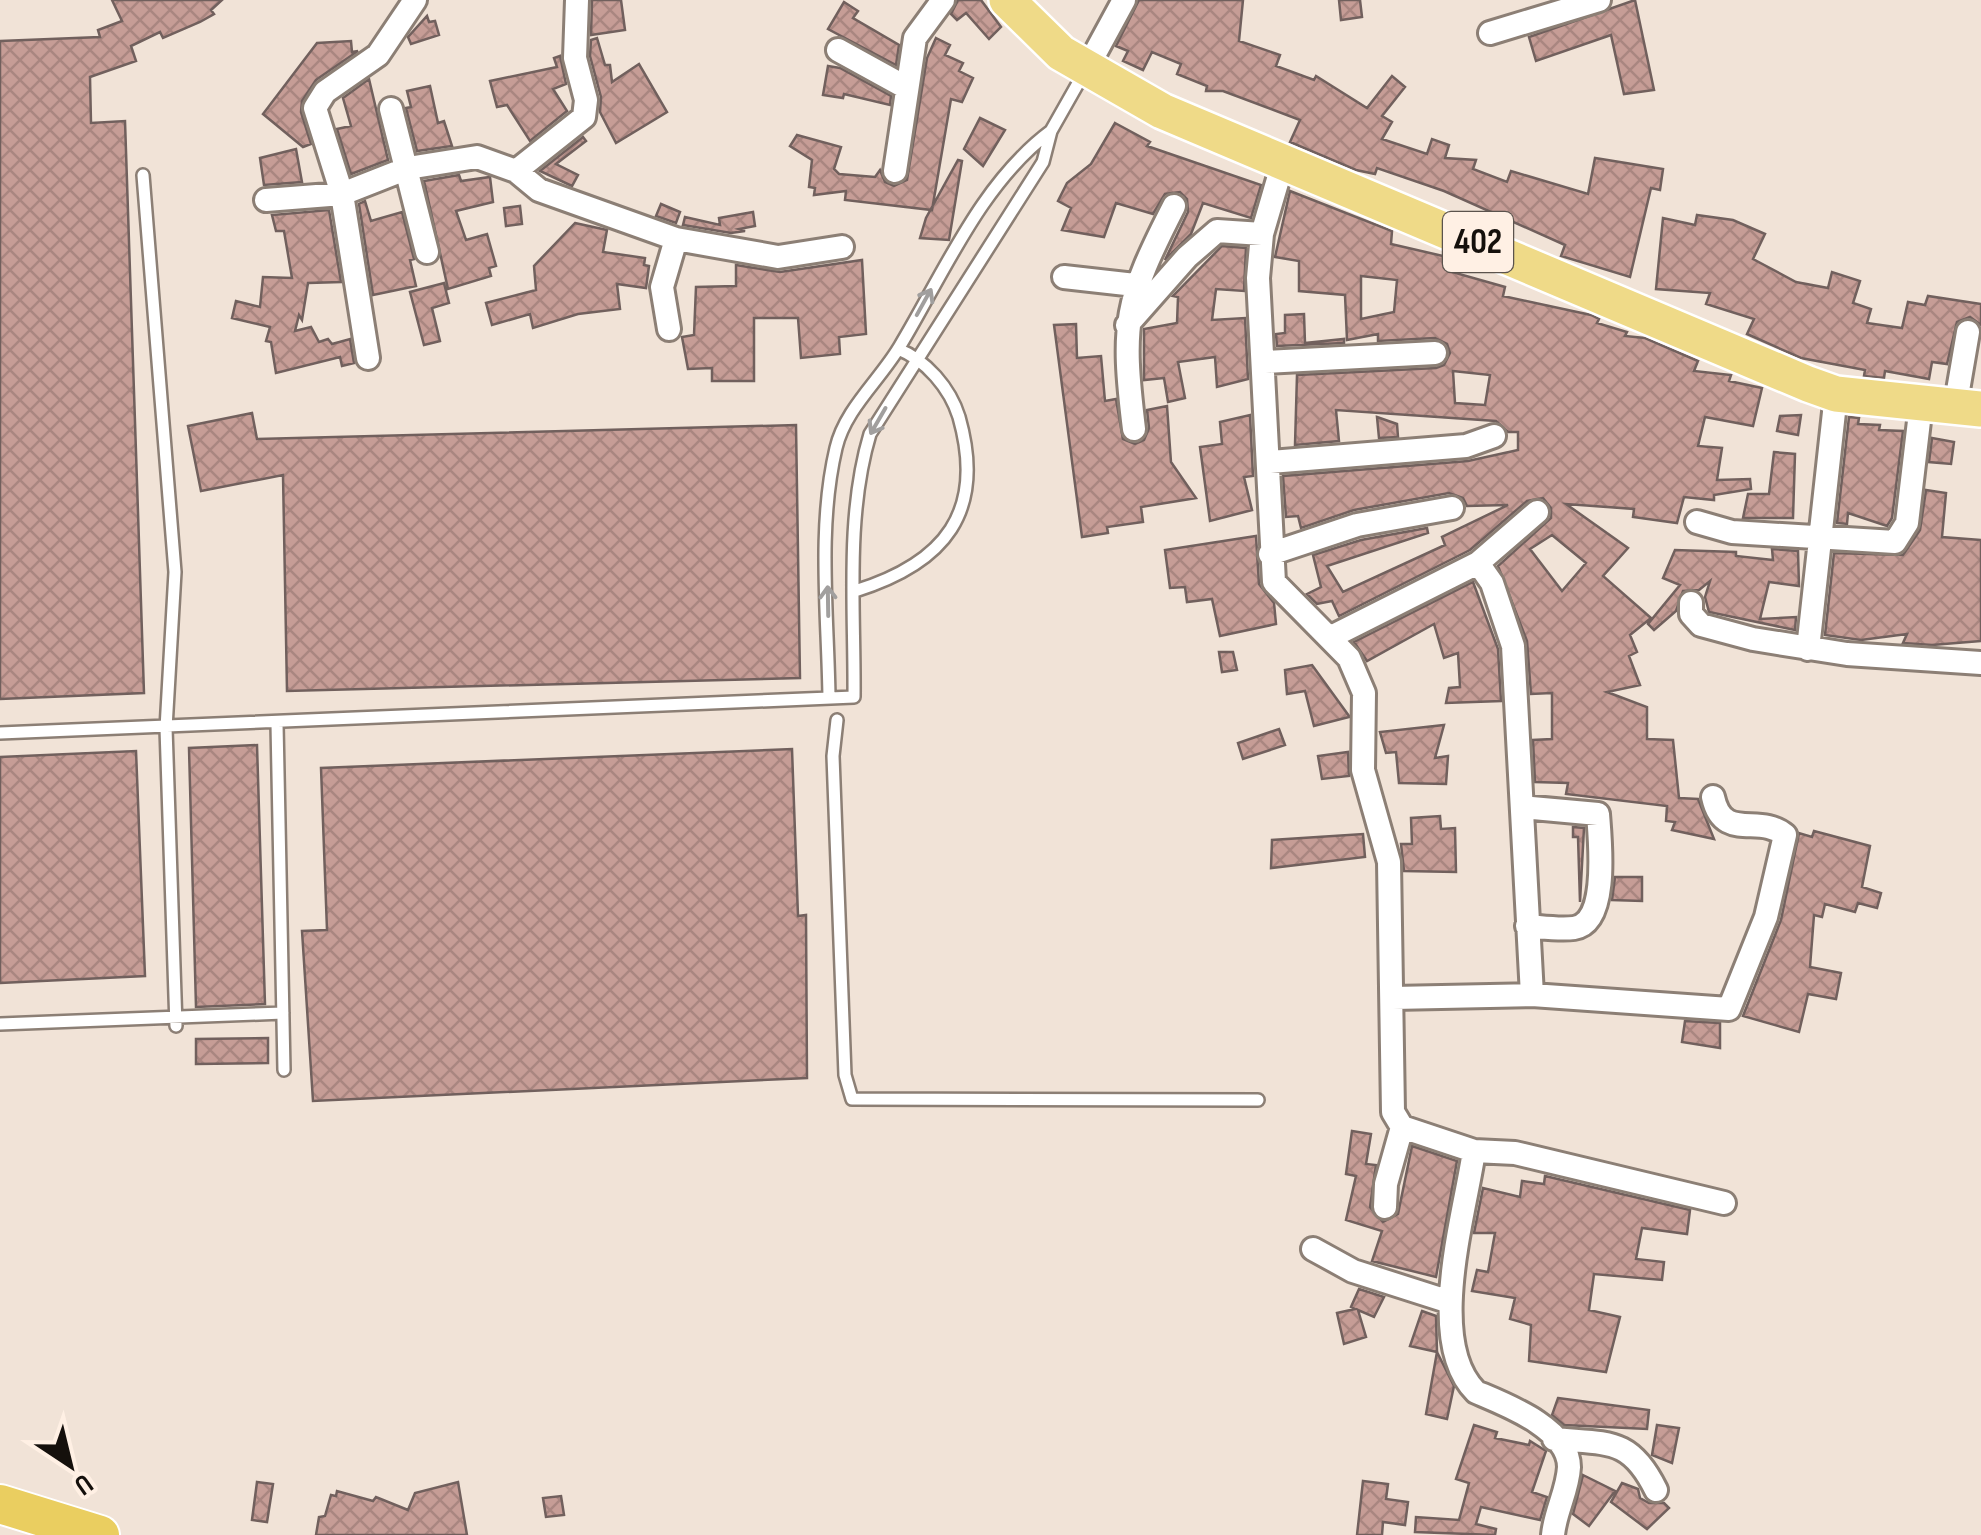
<svg xmlns="http://www.w3.org/2000/svg" width="1981" height="1535" font-family="'Sofia Sans Condensed',sans-serif">
  <style>
    .building { fill: url(#building-cross-hatch); stroke: #71605d; stroke-width: 2.5; fill-rule: evenodd }
    .lines { fill: none; stroke-linecap: round; stroke-linejoin: round }
    .service-casing { stroke: #8c7f75; stroke-width: 16 }
    .minor-casing { stroke: #8c7f75; stroke-width: 28 }
    .primary-casing { stroke: #fff; stroke-width: 40 }
    .trunk-casing { stroke: #fff; stroke-width: 42 }
    .service { stroke: #fff; stroke-width: 11 }
    .minor { stroke: #fff; stroke-width: 22 }
    .primary { stroke: #efda88; stroke-width: 35 }
    .trunk { stroke: #eace60; stroke-width: 38 }
    .oneway { stroke: #a19f9e }
    .labels { text-anchor: middle; dominant-baseline: central; stroke-width: 8; stroke-linejoin: round; paint-order: stroke }
    .shield { fill: #fff0e4; stroke: #5b534d; stroke-width: 2.5 }
    .shield-label { font-size: 35px; font-weight: bold; fill: #15100c }
  </style>
  <defs>
    <pattern id="building-cross-hatch" width="8" height="8" patternUnits="userSpaceOnUse" patternTransform="scale(2.5)"><rect width="8" height="8" fill="#c69d96"/><path d="M0 0l8 8M0 8l8-8" fill="none" stroke="#a98680"/></pattern>
  </defs>
  <rect width="100%" height="100%" fill="#f1e3d7"/>
  <path class="building" d="M112 0H222L211 10 214 14 200 22 163 38 160 32 131 46 136 61 90 77 91 123 125 121 144 693 0 699V41L100 37 98 30 122 21Z
    M592 0H621L625 30 591 35Z
    M958 0H981L1001 27 989 39 966 13 957 20 951 14Z
    M1139 0H1243L1239 41 1280 55 1276 66 1314 80 1316 76 1367 108 1392 76 1405 87 1382 116 1392 122 1382 139 1427 154 1432 139 1449 145 1445 158 1476 160 1473 169 1507 182 1511 171 1588 194 1595 158 1663 169 1660 190 1651 188 1630 277 1561 256 1565 245 1444 191 1377 168 1375 174 1356 170 1290 142 1300 120 1223 91H1206L1207 86 1177 74 1181 64 1152 52 1143 70 1123 61 1128 51 1116 46Z
    M1339 0H1360L1362 17 1341 20Z
    M1635 0 1654 90 1624 94 1611 35 1536 61 1529 37Z
    M844 2 858 11 853 18 899 45 896 65 828 29Z
    M427 16 429 22 435 21 439 35 411 44 408 37Z
    M597 38 605 65H610L612 82 639 64 667 112 616 143 600 112 601 97 590 56 591 40Z
    M936 38 950 45 945 55 963 63 959 71 973 78 962 102 951 99 932 210 845 200 846 191 814 195 815 188 809 187 812 160 790 146 797 135 841 147 834 169 839 174 875 177 880 170 885 182 894 186 907 180 927 58Z
    M351 41 352 52 358 51 316 80 302 101 301 112 311 144 303 147 263 114 317 43Z
    M560 56 566 84 553 89 567 111 530 141 507 105 497 107 490 81 557 67 554 58Z
    M828 66 840 68 891 96 890 105 844 94 843 98 823 95Z
    M369 79 388 160 351 174 337 129 351 126 343 98Z
    M430 86 438 123 444 121 452 146 417 151 406 108 411 107 407 91Z
    M980 118 1005 130 983 166 964 149Z
    M1115 123 1150 142 1147 146 1261 185 1251 218 1203 203 1191 234 1165 260 1188 212 1187 199 1180 192 1165 194 1153 214 1116 203 1104 237 1062 230 1071 208 1058 201 1067 183 1091 164Z
    M583 137 586 141 556 164 578 175 572 186 540 171Z
    M296 149 302 182 264 185 260 158Z
    M958 160 962 161 949 240 920 238 926 218Z
    M459 175 461 181 490 177 493 202 456 211 466 240 487 234 496 266 489 268 491 276 448 289 424 181Z
    M1290 191 1392 231 1391 244 1456 259 1452 272 1505 287 1503 296 1591 315 1599 319 1597 323 1627 332 1625 336 1645 338 1698 361 1694 371 1731 375 1729 381 1762 388 1753 426 1705 417 1698 446 1722 448 1717 480 1750 479 1751 489 1714 495V500L1684 497 1677 523 1633 517 1634 509 1566 504 1628 548 1603 576 1651 618 1630 635 1637 652 1629 656 1640 685 1607 692 1647 707V739L1673 740 1679 798 1698 799 1714 839 1672 830 1675 822 1666 821 1667 806 1566 794 1568 783 1535 782 1533 740 1552 739V693L1531 694 1527 641 1498 566 1551 518V508L1543 498 1527 501 1470 550 1339 616 1332 601 1317 604 1307 594 1321 587 1313 555 1361 540 1427 528 1428 533 1327 566 1343 592 1445 545 1442 537 1508 505 1467 506 1463 498 1449 493 1354 510 1301 528 1298 516 1286 517 1283 476 1468 461 1518 450V432H1508L1496 421 1336 410 1339 441 1295 445 1297 375 1436 368 1444 365 1450 353 1447 344 1435 338 1378 341V334L1347 340 1345 295 1299 291V261L1275 257ZM1361 276 1397 280 1394 312 1361 319ZM1453 371 1490 375 1485 405 1455 403ZM1552 535 1586 563 1562 591 1530 549Z
    M365 201 371 221 402 212 414 259 410 260 416 286 373 295 359 204Z
    M661 204 680 212 676 223 656 216Z
    M520 206 522 224 506 226 504 208Z
    M329 210 341 282 308 283 302 320 299 315 295 331 311 327 319 342 328 339 332 344 350 339 354 363 342 366 340 357 276 373 271 342 266 341 270 327 232 318 236 301 260 307 263 277 292 278 284 231H276L272 215Z
    M753 212 755 226 739 229 745 231 731 233 683 225 685 217 720 225 719 218Z
    M1697 215 1733 220 1765 234 1753 259 1796 282 1828 288 1832 272 1860 281 1853 303 1871 309 1867 323 1902 328 1908 302 1925 305 1928 296 1981 304V325L1970 317 1957 322 1947 364 1932 362 1929 379 1885 371 1884 378 1864 376 1865 370 1801 358 1747 334 1754 319 1706 304 1710 293 1656 289 1663 218 1695 225Z
    M575 223 607 230 603 252 645 258 644 265 649 266 646 288 617 284 620 309 578 314 533 328 530 314 492 325 486 303 536 290 534 266Z
    M1222 246 1246 248 1244 291 1216 289 1212 320 1245 318 1248 379 1217 387 1215 357 1178 362 1185 398 1168 402 1164 378 1144 380V329L1177 323 1178 297 1173 296Z
    M862 260 866 334 839 337 840 354 801 358 798 318H754V381H712V368L688 369 682 337 694 335 696 287 736 286V265L780 272Z
    M444 283 449 303 432 308 440 341 424 345 410 292Z
    M1304 314 1305 343 1344 339V343L1277 346 1276 334 1285 333V315Z
    M1076 324 1077 358 1101 356 1105 401 1116 399 1123 439 1135 444 1144 440 1149 428 1147 410 1167 406 1171 462 1196 498 1141 507 1143 522 1107 527 1108 533 1082 537 1054 325Z
    M252 413 257 439 796 425 800 678 287 691 283 475 201 491 188 426Z
    M1250 415 1253 476 1244 477 1252 510 1210 521 1200 447 1222 444 1220 422Z
    M1801 415 1798 435 1777 431 1780 416Z
    M1377 417 1397 424 1398 437 1379 438Z
    M1849 417 1859 418 1858 424 1880 425 1879 430 1903 431 1892 518 1887 526 1848 513 1847 524 1837 523Z
    M1932 438 1954 442 1951 464 1929 462Z
    M1774 452 1795 454 1793 518H1743L1748 494H1769Z
    M1926 490 1946 493 1942 537 1981 540V641L1932 645 1903 643 1907 634 1861 640 1825 635 1834 553 1903 555 1920 530Z
    M1256 536 1259 584 1274 603 1276 624 1220 636 1212 599 1187 602 1185 587 1170 588 1165 550Z
    M1772 549 1798 551 1799 586 1769 582 1760 619 1796 617 1795 630 1709 612 1705 597 1710 581 1699 590 1683 591 1676 611 1654 630 1648 624 1680 585 1663 578 1675 550 1736 552V556L1773 560Z
    M1473 582 1498 649 1501 701 1446 703 1449 688 1460 687 1458 653 1444 658 1434 624 1367 661 1354 642Z
    M1219 652H1233L1237 670 1222 672Z
    M1312 665 1349 716V717L1314 726 1305 691 1287 694 1285 670Z
    M1444 725 1435 758 1448 756 1446 784 1399 783 1396 752 1386 753 1380 732Z
    M1279 729 1285 745 1243 759 1238 743Z
    M257 745 265 1004 196 1007 189 748Z
    M792 749 798 916 806 915 807 1078 313 1101 302 931 327 930 321 768Z
    M136 751 145 976 0 983V757Z
    M1348 752 1349 776 1322 779 1318 756Z
    M1440 816 1441 829 1455 828 1456 872 1404 871 1401 844H1412L1411 818Z
    M1573 827 1584 828 1580 902 1578 837H1573Z
    M1814 831 1870 846 1862 887 1881 893 1877 908 1858 903 1855 912 1825 904 1822 917 1814 915 1810 967 1841 973 1836 999 1808 994 1799 1032 1743 1016 1781 920 1799 833 1812 837Z
    M1363 834 1365 857 1271 868 1272 840Z
    M1615 877H1642V901L1612 900Z
    M1685 1021 1720 1023V1048L1682 1042Z
    M268 1038V1063L196 1064V1039Z
    M1352 1131 1371 1134 1366 1164 1376 1165 1370 1207 1383 1222 1398 1214 1412 1146 1457 1161 1436 1277 1372 1261 1382 1231 1346 1220 1356 1176 1346 1174Z
    M1545 1176 1690 1210 1687 1234 1642 1228 1636 1259 1664 1262 1662 1280 1594 1274 1589 1310 1620 1317 1606 1372 1529 1361 1531 1325 1510 1319 1515 1298 1472 1291 1477 1270 1488 1272 1495 1233H1474L1483 1188 1520 1197 1522 1181 1544 1184Z
    M1359 1289 1384 1297 1374 1317 1358 1310 1366 1337 1344 1344 1337 1313 1355 1309 1351 1307Z
    M1422 1311 1436 1316 1437 1352 1454 1386 1447 1419 1426 1414 1437 1352 1410 1346Z
    M1558 1398 1649 1410 1647 1429 1564 1425 1552 1415Z
    M1474 1425 1497 1432 1495 1438 1529 1445 1530 1441 1546 1451 1532 1492 1547 1497 1540 1520 1481 1507 1476 1524 1496 1529 1495 1535 1415 1532 1416 1517 1459 1520 1469 1483 1456 1479Z
    M1657 1425 1679 1428 1672 1463 1652 1455Z
    M1583 1475 1615 1491 1589 1526 1573 1514Z
    M1363 1481 1388 1484 1386 1499 1408 1502 1405 1525 1383 1522 1382 1535H1357Z
    M257 1482 273 1484 267 1522 252 1520Z
    M458 1482 467 1535H316L319 1517 325 1516 331 1495 336 1496 337 1491 373 1501 376 1497 408 1510 415 1493Z
    M1622 1483 1638 1489 1640 1498 1649 1503H1664L1669 1508 1647 1529 1611 1502Z
    M561 1496 564 1515 546 1517 543 1498Z"/>
  <g class="lines">
    <g class="service-casing">
      <path id="service" d="M143 175 175 572 166 728 176 1026
        M855 591C945 563 986 512 959 417 950 388 926 360 898 349
        M829 698C828 617 817 528 836 448 845 409 880 380 900 346 944 273 981 183 1051 131
        M837 720 833 756 845 1075 852 1099 1258 1100
        M277 724 284 1070
        M0 733 854 697C855 612 845 517 870 434L1043 162 1051 131 1085 71
        M0 1024 283 1013"/>
    </g>
    <g class="minor-casing">
      <path id="minor" d="M1490 33 1599 0
        M838 50 907 88
        M1087 68 1124 0
        M391 109 427 252
        M1284 159 1262 234 1258 278 1274 582 1349 658 1364 693 1363 770 1389 862 1393 1112 1402 1127 1474 1151C1465 1214 1425 1342 1476 1392 1504 1404 1569 1428 1569 1467 1568 1490 1555 1512 1553 1535
        M516 171 584 117 586 100 575 58 577 0
        M895 171 915 38 943 0
        M266 200 342 194 315 108 325 92 378 55 415 0
        M1064 277 1135 285
        M1127 325 1187 257 1217 231 1262 234
        M669 329 662 287 676 239
        M368 358 342 194 408 168 477 157 516 171 539 190 676 239 778 257 842 247
        M1265 362 1435 353
        M1955 408 1968 332
        M1134 429C1121 322 1125 302 1174 206
        M1270 462 1466 446 1494 436
        M1697 522 1732 532 1895 542 1907 523 1921 404
        M1270 554 1357 525 1452 508
        M1478 563 1492 583 1513 646 1532 995
        M1691 603V614L1701 625 1753 639 1847 654 1981 663
        M1331 637 1478 563 1537 512
        M1808 649 1836 394
        M1522 807 1598 814C1600 841 1609 923 1574 928 1559 930 1541 927 1527 926
        M1393 998 1532 995 1729 1009 1766 917 1785 835C1759 813 1723 843 1713 797
        M1474 1151 1515 1153 1724 1203
        M1385 1207 1386 1184 1402 1127
        M1313 1249 1353 1271 1450 1302
        M1554 1439C1608 1444 1630 1437 1656 1490"/>
    </g>
    <g class="primary-casing">
      <path id="primary" d="M1007 0 1061 53 1162 111 1808 384 1836 394 1981 409"/>
    </g>
    <g class="trunk-casing">
      <path id="trunk" d="M0 1504 100 1535"/>
    </g>
    <use href="#service" class="service"/>
    <use href="#minor" class="minor"/>
    <use href="#primary" class="primary"/>
    <use href="#trunk" class="trunk"/>
  </g>
  <defs><path id="oneway-shaft" d="M-6 0H5M1.5-3L5.5 0L1.5 3" fill="none" stroke-width="1.6" stroke-linecap="round" stroke-linejoin="round" transform="scale(2.5)"/></defs>
  <g class="oneway">
    <use href="#oneway-shaft" transform="translate(924 302) rotate(-61)"/>
    <use href="#oneway-shaft" transform="translate(878 421) rotate(120)"/>
    <use href="#oneway-shaft" transform="translate(828 601) rotate(-91)"/>
  </g>
  <g class="labels">
    <rect class="shield" x="1443" y="212" width="70" height="60" rx="8"/>
    <g class="shield-label">
      <text x="1478" y="242">402</text>
    </g>
  </g>
  <g transform="translate(70 1465) rotate(145)" stroke="#fff0e4" stroke-width="8" paint-order="stroke">
  <path d="M0-8L18 38L0 25L-18 38Z" fill="#15100c"/>
  <text y="-15" font-size="28" font-weight="bold" text-anchor="middle" fill="#15100c">U</text>
  </g>
</svg>
